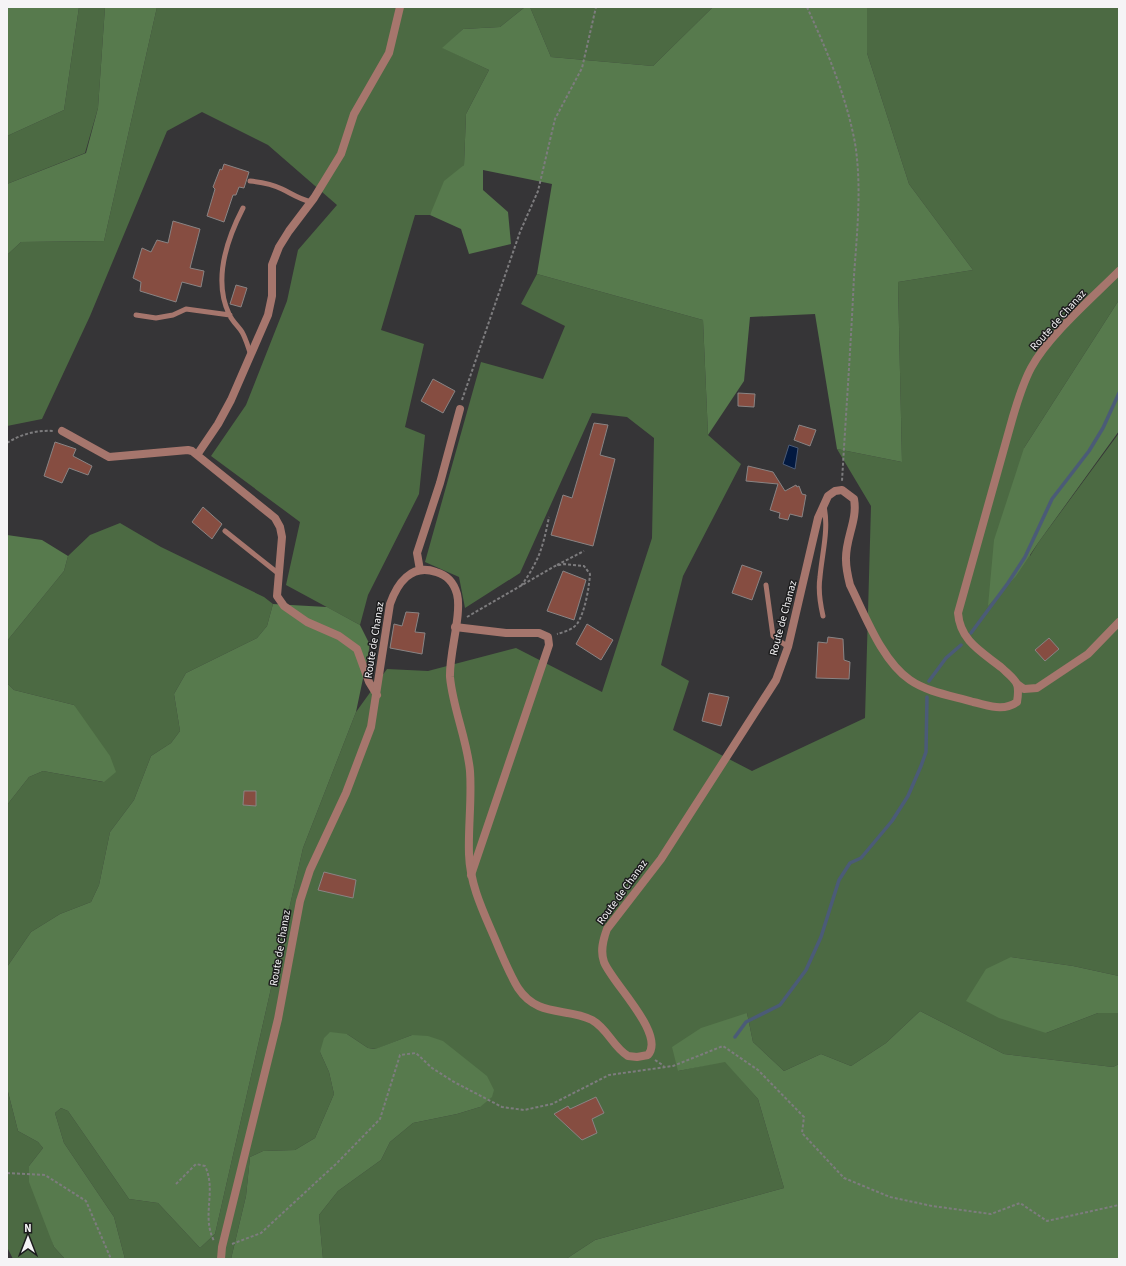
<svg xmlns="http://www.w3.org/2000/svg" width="1126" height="1266" font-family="'Source Sans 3',sans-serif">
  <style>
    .green { fill: #4c6a43 }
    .forest { fill: #577a4d }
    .water { fill: #021940; stroke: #4b5b77 }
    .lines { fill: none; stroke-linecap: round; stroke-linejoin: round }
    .stream { stroke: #4b5b77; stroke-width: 3.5 }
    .building { fill: #864d41; stroke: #898484 }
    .path { stroke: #7d7c7e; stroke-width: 2; stroke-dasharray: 3 2; stroke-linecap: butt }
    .service { stroke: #a6766d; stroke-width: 5 }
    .minor { stroke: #a6766d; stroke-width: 8 }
    .tertiary { stroke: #a6766d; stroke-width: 8 }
    .labels { text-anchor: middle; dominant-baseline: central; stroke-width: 3; stroke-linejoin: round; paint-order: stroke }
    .street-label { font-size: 11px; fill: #f5f4f6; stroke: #1d1d1e }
  </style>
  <rect width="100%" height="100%" fill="#363537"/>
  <path class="green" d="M79 7H105L98 108 85 153 7 184V136L64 110Z
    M157 7H525L500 27 463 29 443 48 489 70 466 114 464 165 430 215H415L381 330 424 344 405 427 425 435 419 494 368 595 360 625 286 585 300 522 211 456 246 405 287 301 298 250 337 205 268 145 202 112 167 131 90 316 42 419 7 426V255L21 242 104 241Z
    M530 7H713L653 66 551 57Z
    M867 7H1119V300L1024 448 1030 556 1038 543 1119 433V976L1073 966 1011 957 1046 1033 1098 1013H1119V1064L1113 1067 1004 1054 920 1011 886 1043 851 1066 821 1054 784 1071 753 1042 747 1013 678 1071 725 1061 758 1099 784 1188 595 1240 566 1259H323L319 1215 338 1191 381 1160 390 1142 413 1123 457 1114 480 1107 412 1035 376 1049 368 1048 347 1034 320 1052 329 1072 334 1094 315 1138 295 1150 263 1151 250 1157 246 1196 231 1259H125L114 1217 64 1143 55 1113 61 1108 68 1111 129 1199 158 1203 200 1248 215 1234 303 848 356 712 387 669 428 671 516 648 602 692 652 538 654 438 627 417 592 413 520 573 465 608 459 577 425 562 481 362 543 379 565 326 521 304 537 274 703 320 708 435 741 464 683 576 661 665 689 681 673 730 752 771 865 718 871 506 837 449 902 462 898 282 973 270 909 184 867 53Z
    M120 523 161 547 264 597 273 604 267 626 257 638 186 673 174 694 180 731 171 743 151 756 134 800 110 832 99 885 91 902 60 914 31 932 7 967V805L29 777 43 771 103 782 74 705 14 690 7 683V641L64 571 68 556 90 535Z
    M7 1088 18 1131 38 1142 43 1148 29 1166 54 1247 65 1259H13L7 1247Z"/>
  <path class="forest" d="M7 7H79L64 110 7 136Z
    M105 7H157L104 241 21 242 7 255V184L86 153 98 108Z
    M525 7H530L551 57 653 66 713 7H867V53L909 184 973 270 898 282 902 462 837 449 815 314 750 317 744 381 708 435 703 320 537 274 552 184 483 170V190L508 212 511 244 469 254 461 229 430 215 444 181 464 165 466 114 489 70 442 48 463 29 500 27Z
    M1119 300V431L1038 543 1016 576 988 606 994 540 1024 448Z
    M7 535 42 540 68 556 64 571 7 641Z
    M273 604 327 607 360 625 370 645 356 712 303 848 215 1234 200 1248 158 1203 129 1199 68 1111 61 1108 55 1113 64 1143 114 1217 125 1259H65L54 1247 29 1182V1166L43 1148 38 1142 18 1131 7 1088V967L31 932 60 914 91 902 99 885 110 832 134 800 151 756 171 743 180 731 174 694 186 673 257 638 267 626Z
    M7 683 14 690 74 705 110 756 116 772 104 782 43 771 29 777 7 805Z
    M1011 957 1073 966 1119 976V1013H1098L1046 1033 999 1018 966 1001 986 969Z
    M920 1011 1004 1054 1113 1067 1119 1064V1259H566L595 1240 784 1188 758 1099 725 1062 678 1071 672 1047 701 1028 747 1013 753 1042 784 1071 821 1054 851 1066 886 1043Z
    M330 1032 347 1034 368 1048 375 1049 412 1035 428 1036 443 1041 487 1076 494 1090 492 1097 480 1107 457 1114 413 1123 390 1142 381 1160 338 1191 319 1215 323 1259H231L246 1196 250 1157 263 1151 295 1150 315 1138 334 1094 329 1072 320 1052 324 1038Z"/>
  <path class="water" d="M789 445 798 448 795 469 783 464Z"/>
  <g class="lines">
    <path class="stream" d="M971 633 1008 583 1025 557 1052 499 1089 451 1103 428 1119 393
      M929 681 946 658 961 645
      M735 1037 746 1022 780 1005 806 970 821 937 839 880 850 863 861 858 892 821 908 796 921 766 926 752 927 697"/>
  </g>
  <path class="building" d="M224 164 249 172 244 188 239 187 236 195H233L224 222 207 216 215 189 213 187 220 169 222 170Z
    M173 221 200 229 190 268 204 271 201 287 182 282 176 302 140 291 141 282 133 278 142 248 151 252 157 240 168 243Z
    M236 285 247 288 241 307 230 304Z
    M433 379 455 391 443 413 421 401Z
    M738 393 755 394 754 407 738 406Z
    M594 423 608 425 600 455 615 459 593 546 551 535 563 495 572 498Z
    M799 425 816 430 810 446 794 440Z
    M55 442 76 449 73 456 92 466 88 475 69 468 62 483 44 476Z
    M748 466 773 472 785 491 796 485 797 487 799 486 802 494 806 495 802 517 790 514 788 520 779 518 780 513 770 510 778 484 746 481Z
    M203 507 222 524 212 539 192 522Z
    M742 565 762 572 752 600 732 593Z
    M563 571 586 580 574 620 547 611Z
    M406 612 419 613 415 632 425 633 422 654 390 648 394 624 402 626Z
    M587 624 613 640 601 660 576 644Z
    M828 637 843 639 844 660 850 662 849 679 816 678 818 642 827 643Z
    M1049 638 1059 649 1045 661 1035 650Z
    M709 693 729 697 721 726 702 721Z
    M244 791H256V806L243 805Z
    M324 872 356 880 353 898 318 890Z
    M596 1097 604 1113 592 1119 597 1133 582 1140 554 1114 568 1106 570 1109Z"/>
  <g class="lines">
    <path class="path" d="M807 7C827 51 846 95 855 143 862 187 857 232 854 276 851 344 846 412 842 481
      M462 400 520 232 538 191 555 119 582 68 596 7
      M7 443C21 434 37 430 53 431
      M557 565 584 551
      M521 586C539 561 543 547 549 517
      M467 617 555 566 564 564 584 566 590 574C589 588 585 612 577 624 572 630 564 632 557 634
      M655 1060 664 1066
      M7 1173 45 1175 86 1201 111 1259
      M176 1184 196 1164 205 1166C217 1191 201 1215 214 1241
      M232 1244 261 1233 337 1163 380 1119 400 1055 416 1053 432 1068 454 1082 502 1107 524 1110 552 1104 609 1075 673 1066 723 1046 758 1070 804 1117 802 1133 844 1178 890 1197 932 1206 991 1214 1020 1203 1047 1221 1119 1205"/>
    <path class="service" d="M250 181C261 182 272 184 282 189 292 194 299 199 311 202
      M243 208C227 239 213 280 229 314 232 321 238 326 242 332 246 339 248 347 251 355
      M136 315 156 318 173 315 186 309 230 315
      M225 531 279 574
      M766 585 773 636 788 647
      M823 616C820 603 818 590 820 577 822 553 829 530 824 506"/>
    <path class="minor" d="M62 431 109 457 188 450 192 451 275 518 280 527 282 537 277 596 284 606 307 622 339 636 357 649 369 682 377 695
      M197 455 218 424 231 400 268 315 272 296V265L279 247 289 231 314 198 341 154 354 114 389 53 400 7
      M420 570 417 553 440 483 460 409
      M455 627 506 633H539L548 637 549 645 471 875
      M1017 684 1024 689 1037 688 1088 654 1119 622"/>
    <path class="tertiary" d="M221 1259 222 1247 278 1019 300 901 310 870 346 793 371 727 390 604C397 584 411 563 436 572 447 575 454 583 457 594 462 614 449 654 450 677 453 709 467 739 470 771 472 799 468 827 469 854 470 885 483 911 495 939 502 956 509 973 518 988 538 1018 566 1007 592 1020 608 1029 613 1047 628 1056L637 1057 648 1055C666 1034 612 983 604 962 600 951 603 940 607 929L661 859 776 680 788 647 818 518 828 496 835 491 842 490 854 499C858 520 845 539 846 560 846 569 848 577 850 585 865 615 882 661 910 680 927 692 953 696 973 702 988 705 1003 712 1017 702 1018 696 1019 690 1017 684 1014 678 1007 673 1002 668 982 652 960 641 958 613L1012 420C1017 403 1022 385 1031 368 1048 336 1092 298 1119 271"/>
  </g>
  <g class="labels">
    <g class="street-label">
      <text transform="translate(1058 320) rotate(-48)">Route de Chanaz</text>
      <text transform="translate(783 618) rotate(-75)">Route de Chanaz</text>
      <text transform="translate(374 640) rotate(-81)">Route de Chanaz</text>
      <text transform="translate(622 892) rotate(-54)">Route de Chanaz</text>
      <text transform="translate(280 948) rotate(-80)">Route de Chanaz</text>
    </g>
  </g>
  <rect width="1126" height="1266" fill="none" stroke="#f5f4f6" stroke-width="16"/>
  <g transform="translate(28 1238)" stroke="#1d1d1e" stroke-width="3" paint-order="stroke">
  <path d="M0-3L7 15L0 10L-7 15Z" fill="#f5f4f6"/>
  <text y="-6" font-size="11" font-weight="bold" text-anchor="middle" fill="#f5f4f6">N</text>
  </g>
</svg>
